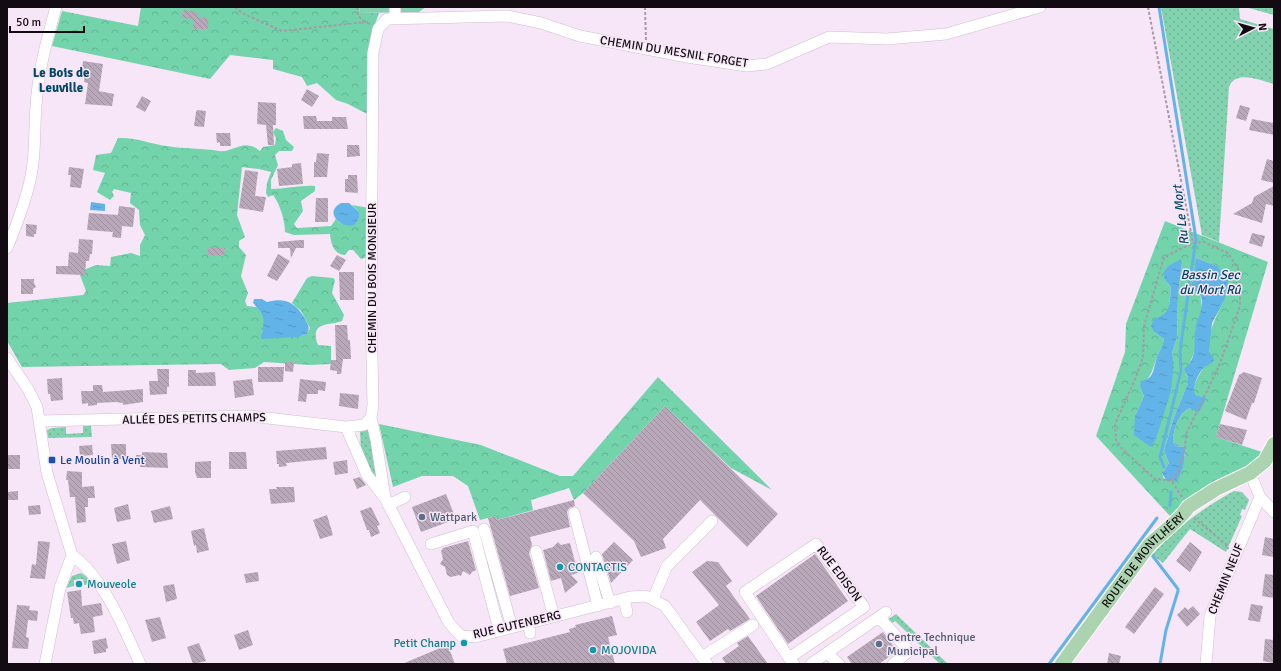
<svg xmlns="http://www.w3.org/2000/svg" width="1281" height="671" font-family="Signika,sans-serif">
  <style>
    .grass { fill: url(#grass-dots) }
    .forest { fill: url(#forest-crowns); fill-rule: evenodd }
    .pitch { fill: #82d2af }
    .water { fill: url(#water-ripples) }
    .lines { fill: none; stroke-linecap: round; stroke-linejoin: round }
    .stream { stroke: #62b3e7; stroke-width: 3 }
    .building { fill: url(#building-back-hatch) }
    .minor-casing { stroke: #cfbecf; stroke-width: 12 }
    .major-casing { stroke: #fff; stroke-width: 16 }
    .path { stroke: #a79aa7; stroke-width: 2; stroke-dasharray: 3 2; stroke-linecap: butt }
    .minor { stroke: #fff; stroke-width: 11 }
    .major { stroke: #abd3af; stroke-width: 14 }
    .transit-dot { fill: #1a4fb4; stroke: #f7e6f7; stroke-width: 1.5 }
    .service-dot { fill: #5c6f8a; stroke: #f7e6f7; stroke-width: 1.5 }
    .culture-dot { fill: #0f9aa8; stroke: #f7e6f7; stroke-width: 1.5 }
    .labels { text-anchor: middle; dominant-baseline: central; stroke-width: 3; stroke-linejoin: round; paint-order: stroke }
    .street-label { font-size: 12px; fill: #120c12; stroke: #f7e6f7 }
    .transit-label { font-size: 12px; fill: #164399; stroke: #f7e6f7; text-anchor: start }
    .service-label { font-size: 12px; fill: #4e5e75; stroke: #f7e6f7; text-anchor: start }
    .culture-label { font-size: 12px; fill: #0d838f; stroke: #f7e6f7; text-anchor: start }
    .neighbourhood-label { font-size: 13px; font-weight: bold; fill: #034766; stroke: #f7e6f7 }
    .water-label { font-size: 13px; font-style: italic; fill: #014668; stroke: #f7e6f7 }
  </style>
  <defs>
    <pattern id="grass-dots" width="8" height="8" patternUnits="userSpaceOnUse"><rect width="8" height="8" fill="#82d2af"/><path d="M2 2h.1M6 6h.1" fill="none" stroke="#6fb396" stroke-width="1.8" stroke-linecap="round"/></pattern>
    <pattern id="forest-crowns" width="20" height="18" patternUnits="userSpaceOnUse"><rect width="20" height="18" fill="#73d4ac"/><path d="M2 6a3 3 0 1 1 6 0M12 15a3 3 0 1 1 6 0" fill="none" stroke="#62b593"/></pattern>
    <pattern id="water-ripples" width="26" height="14" patternUnits="userSpaceOnUse"><rect width="26" height="14" fill="#62b3e7"/><path d="M2 4q2-2 4 0t4 0M15 11q2-2 4 0t4 0" fill="none" stroke="#5499c5"/></pattern>
    <pattern id="building-back-hatch" width="6" height="6" patternUnits="userSpaceOnUse"><rect width="6" height="6" fill="#b9a8b9"/><path d="M-1 5l2 2M0 0l6 6M5-1l2 2" fill="none" stroke="#9e8f9e"/></pattern>
  </defs>
  <rect width="100%" height="100%" fill="#f7e6f7"/>
  <path class="grass" d="M1161 7H1239L1240 19 1274 29V84C1261 81 1236 69 1229 87L1219 242 1202 235Z
    M1245 7H1274V15Z
    M83 426H91L92 437 48 438 47 430 52 428 66 427V434L83 433Z
    M368 429 372 439 377 484 361 450 360 432Z
    M1234 491 1242 492 1249 500 1245 510 1242 509 1240 515 1242 516 1226 552 1190 529 1163 563 1152 555C1178 526 1200 510 1234 491Z
    M81 573 87 577 91 584 84 585 83 579 74 580V586L66 588 72 576Z
    M896 614 948 664H940L895 621 890 624 887 620Z"/>
  <path class="forest" d="M141 7H360L359 13H379L372 32 369 115 348 104 336 100 317 83 307 86 302 77 273 69V60L230 55 210 79 52 46 62 11 138 26Z
    M276 128 283 131 286 140 294 147 292 151H279L275 155 278 165 271 180V189C286 189 301 185 315 186V191L301 201 303 211 294 224 297 228 331 226 336 219 340 223 355 224 358 221 359 212 352 205 369 208 367 257 361 259 353 250H349L345 255C333 254 331 243 330 234L294 235 285 232C285 221 280 204 273 195L268 197 266 193 267 183 271 172 259 169 242 167 237 215 245 237 239 241V247L246 255 241 276 248 293 245 301 247 306 257 307C263 314 267 322 262 332 279 336 291 340 307 334L310 328 301 311 292 303 307 278 312 276 333 278 335 280 332 293 344 315 342 321C329 326 309 321 318 345L331 346V364L310 365 264 362 255 368 229 370 221 364 22 367 7 341V303L83 295 86 291 80 275 81 271 96 265 110 266 111 257 131 253 140 256V245L145 235 140 225 139 210 130 203 131 193 114 189 112 192 114 196 110 200 97 192 105 173 93 170 96 155 111 153 118 138C135 137 151 144 167 146 184 149 202 148 219 151 233 153 244 137 260 151L263 147 275 145 276 138 273 132Z
    M1165 221 1268 262 1216 437 1262 452C1261 458 1254 464 1248 467 1242 471 1235 472 1228 475 1207 486 1187 501 1170 516L1096 436 1125 352 1126 324ZM1196 258 1217 266 1224 301C1217 314 1203 341 1211 356 1205 367 1192 381 1194 395L1207 398C1184 412 1175 413 1173 442L1176 446 1185 447V455L1175 482 1174 479H1164L1162 474 1169 463 1164 451 1174 417 1188 383V377L1186 374 1195 349V330L1202 308ZM1182 263 1178 295 1177 338 1172 353 1174 362 1135 416 1144 396 1140 387C1153 374 1151 373 1157 357 1160 350 1163 346 1164 339L1154 332 1169 308 1171 287 1165 280Z
    M658 377 772 490 731 468 665 406 583 493 574 500 569 488 531 500 533 510 497 520 496 516 480 520 468 486 453 476H422L393 487 379 424 481 445 560 476H573Z"/>
  <path class="pitch" d="M360 7H430H426L419 12 359 13Z"/>
  <path class="water" d="M91 202 105 204V211L90 210Z
    M341 203H349L359 212C362 241 316 217 341 203Z
    M1196 258 1217 266 1228 280 1224 301 1212 323 1209 351 1214 360 1212 363C1201 365 1192 384 1195 395L1207 398 1198 413 1190 408C1177 415 1174 428 1173 442L1176 446 1185 447C1185 459 1183 474 1175 483L1174 479 1168 482 1162 474 1169 463 1164 451 1174 417 1188 383V377L1184 369C1197 360 1194 344 1195 331 1196 319 1205 308 1201 296 1199 292 1196 291 1192 289Z
    M1181 259 1182 263 1178 295 1177 338 1172 353 1174 362 1171 391 1156 439 1151 447 1134 435 1135 416 1144 396 1140 387 1141 381C1155 379 1153 368 1157 357 1160 350 1163 346 1164 339L1154 332 1151 326 1154 319C1172 314 1169 303 1171 287L1165 280 1163 273 1168 266Z
    M254 299H262L267 302C284 297 295 302 304 317 307 324 311 326 307 334L298 337 261 339C264 321 267 317 253 303Z"/>
  <g class="lines">
    <path class="stream" d="M1159 7 1196 239 1180 351 1181 371 1160 457 1164 467
      M1170 506 1171 492
      M1152 555 1178 589V591L1166 630 1160 664
      M1049 664 1157 518"/>
  </g>
  <path class="building" d="M183 10 198 12V17L207 18 208 29H193V19L182 18Z
    M83 61 103 64 99 91 114 94 112 106 85 104 88 83 84 82 85 71H82Z
    M307 89 319 96 312 107 301 100Z
    M142 96 151 101 145 112 136 107Z
    M258 102 276 103V125H273L274 145H268L266 125 257 124Z
    M1240 105 1250 108 1246 121 1236 118Z
    M197 110 206 111 204 127 194 126 196 112Z
    M303 116H316L317 121H332V117H346L348 129H304Z
    M1252 119 1274 123V135L1249 130Z
    M216 133H230L231 146H220V142L217 143Z
    M347 145H359L360 156 347 157Z
    M317 153 329 154 327 177H314V162H316Z
    M1267 159 1274 161V183L1261 180Z
    M301 163 303 184 279 186 277 169 292 167V164Z
    M69 167 84 169 81 188 70 187 71 175H68Z
    M245 170 258 172 255 196 266 197 263 212 239 208Z
    M348 175H357L358 193 345 192V179H348Z
    M1274 186V206L1266 204 1262 223 1233 214 1252 203 1254 197Z
    M316 198H328V222H315Z
    M119 206 135 208 133 227 122 226 121 238 112 237 113 232 87 230 89 213 118 215Z
    M26 224 37 225 36 234H34V237L26 236Z
    M1252 233 1265 236 1262 247 1249 243Z
    M79 239 93 240 92 254H90L89 261H86L85 275 56 274V266H68L69 252 78 253Z
    M300 240H304V248H296L291 258 290 248H278V242Z
    M208 247 225 248 224 256 207 255Z
    M278 254 290 261 277 281 267 276Z
    M337 255 346 260 339 271 330 266Z
    M339 272H354V300H340Z
    M21 279H34V283L36 287 33 289V294H21Z
    M335 325H347L348 340H350L351 359H343L341 374H337V371L330 370 331 360H336Z
    M285 362H294L293 372 285 371Z
    M258 367H284L283 382H258Z
    M157 369H169V387H167V394L150 395 149 381H158Z
    M188 370H196V373L215 372 216 386H188Z
    M1244 372 1262 378 1254 403H1252L1246 420 1225 411 1239 375Z
    M62 378 63 400 51 401 50 394H48L47 379Z
    M252 379 254 395 235 398 233 381Z
    M300 379 326 382 325 391 318 390V394H307L306 402 298 401Z
    M93 385H102L103 392 143 389V402L123 405V403L116 402 97 403V405L88 406V403L82 404 81 391H93Z
    M340 393 359 395 358 409 339 406Z
    M665 406 778 514 747 547 700 500 663 539 666 548 641 557 634 541 583 493Z
    M1220 424 1247 430 1242 445 1216 437Z
    M111 444H126V459H112Z
    M92 445 93 455 80 456 79 446Z
    M326 447 327 459 286 463 287 466 279 467V464H277L276 451Z
    M142 452 167 453 168 468 140 467V463H136V455H142Z
    M229 452H246L247 469H229Z
    M7 455H20V469H7Z
    M347 460 348 473 335 475 333 462Z
    M211 461V478H197L195 472V462Z
    M67 471 82 472V487L94 486 95 498H88V507H85L86 522 77 523 75 497H70L68 480H66Z
    M360 477 366 485 357 489 353 479Z
    M276 487H294L295 502 271 504 269 489H277Z
    M18 491V500H7V492Z
    M446 494 456 519 421 532 412 507Z
    M574 500 575 506 569 508 567 512 570 527 530 537 532 545 529 553 539 588 510 596 488 518 496 516 497 520Z
    M128 504 131 519 117 522 114 508Z
    M40 505 41 514 29 515 28 506Z
    M170 506 173 519 154 523 151 511Z
    M371 507 380 525 377 526 380 533 371 537 369 530H367L360 511Z
    M327 515 333 535 320 539 313 520Z
    M204 528 209 550 197 553 196 545 194 546 191 531Z
    M1265 537 1274 539V557L1262 555Z
    M38 541 50 542 45 579 30 578 32 564 36 565Z
    M126 541 130 560 117 564 112 544Z
    M468 541 476 570 472 572 470 575 463 571 461 576 459 575 451 577 447 575 445 567 440 564 443 559 441 551 443 548Z
    M558 542 561 545 570 543 578 573 571 575 578 582 565 593 561 578 551 581 543 550 553 547Z
    M614 542 633 560 611 583 602 554Z
    M1190 542 1202 552 1190 572 1176 561Z
    M815 554 848 601 788 644 756 596Z
    M707 561 718 562 732 581 726 586 750 619 730 631 728 629 710 641 696 622 719 605 692 572Z
    M258 572 259 581 246 583 244 574Z
    M1265 574 1274 575V598L1262 596Z
    M174 584 177 599 166 602 163 586Z
    M1155 587 1164 594 1134 634 1125 627Z
    M81 590 82 606 101 603 103 615 93 617 95 632 81 634 79 623 74 624 73 618H71L67 592Z
    M1251 604 1263 606 1260 622 1248 620Z
    M17 605 30 606 29 610 38 611 37 621 28 620 26 637 29 638 28 649 12 648Z
    M1193 606 1200 614 1187 627 1177 615 1185 607 1188 610Z
    M612 616 617 635 608 637 615 664H507L503 649 570 632 569 629 576 627 575 625Z
    M160 617 166 638 152 642 145 620Z
    M248 630 253 645 239 650 234 635Z
    M883 632 897 651 879 664H852L847 657Z
    M748 636 768 664H726L722 658 739 646 737 643Z
    M106 638 108 648 106 649V652L94 654 92 641Z
    M1265 639 1274 640V663L1263 661Z
    M199 643 206 661 193 664 187 647Z
    M445 646H448L455 664H402Z
    M1109 653 1121 656 1119 664H1107Z"/>
  <g class="lines">
    <g class="minor-casing">
      <path id="minor" d="M395 7V18
        M7 248C17 224 26 201 31 176 36 152 34 129 36 106 38 72 47 39 56 7
        M7 358 28 389 37 407 47 473 72 555 60 588 45 664
        M371 418 376 440 385 498 449 623 461 636 475 637 630 597 646 596 665 606 707 664
        M40 421 249 416 346 427 364 425 371 418 373 405 371 310 373 53 378 29 387 19 507 16 541 23 580 36 687 57 747 66 767 64 829 37 887 39 946 34 1040 7
        M346 427 367 475 385 498
        M1250 473 1260 497 1274 512
        M388 505 405 497
        M574 513 598 606
        M484 529 512 627
        M431 544 473 531 497 622 502 630
        M536 551 554 617
        M72 555C104 578 124 628 140 664
        M596 557 610 603
        M624 599 627 612
        M653 599 667 566 712 521
        M879 617 909 651 893 664
        M530 623V633
        M827 653 839 664
        M702 657 753 625
        M789 658 864 607 816 544 745 592 789 658 794 664
        M811 664 886 612
        M1206 664 1210 616 1260 497"/>
    </g>
    <g class="major-casing">
      <g id="major">
        <path id="s1" d="M1062 664 1150 544C1160 535 1183 517 1188 507L1216 489 1250 473 1265 461 1274 444"/>
      </g>
    </g>
    <path class="path" d="M235 7 242 13 282 31 366 22 370 24
      M357 7 358 16 364 21
      M645 7 646 40
      M1148 7 1193 243
      M1171 480 1178 472 1185 448 1186 434 1219 366 1240 306V272L1228 253 1204 242 1193 243 1164 257 1144 326 1143 357 1136 377 1115 424 1116 440 1123 450 1155 479 1171 480 1182 497
      M1194 518 1227 545 1228 549"/>
    <use href="#minor" class="minor"/>
    <use href="#major" class="major"/>
  </g>
  <rect class="transit-dot" x="48" y="456" width="8" height="8" rx="2"/>
  <g class="service-dot">
    <circle cx="422" cy="517" r="4"/>
    <circle cx="879" cy="644" r="4"/>
  </g>
  <g class="culture-dot">
    <circle cx="560" cy="567" r="4"/>
    <circle cx="79" cy="584" r="4"/>
    <circle cx="464" cy="643" r="4"/>
    <circle cx="593" cy="650" r="4"/>
  </g>
  <g class="labels">
    <g class="street-label">
      <text transform="translate(674 52) rotate(9)">CHEMIN DU MESNIL FORGET</text>
      <text transform="translate(372 278) rotate(-90)">CHEMIN DU BOIS MONSIEUR</text>
      <text transform="translate(194 419) rotate(-1)">ALLÉE DES PETITS CHAMPS</text>
      <text stroke="none"><textPath href="#s1" startOffset="132">ROUTE DE MONTLHÉRY</textPath></text>
      <text transform="translate(839 574) rotate(53)">RUE EDISON</text>
      <text transform="translate(1226 579) rotate(-68)">CHEMIN NEUF</text>
      <text transform="translate(517 625) rotate(-13)">RUE GUTENBERG</text>
    </g>
    <g class="transit-label">
      <text x="60" y="460">Le Moulin à Vent</text>
    </g>
    <g class="service-label">
      <text x="430" y="517">Wattpark</text>
      <text x="887" y="637">Centre Technique<tspan x="887" dy="14">Municipal</tspan></text>
    </g>
    <g class="culture-label">
      <text x="568" y="567">CONTACTIS</text>
      <text x="87" y="584">Mouveole</text>
      <text x="456" y="643" text-anchor="end">Petit Champ</text>
      <text x="601" y="650">MOJOVIDA</text>
    </g>
    <g class="neighbourhood-label">
      <text x="61" y="73">Le Bois de<tspan x="61" dy="15">Leuville</tspan></text>
    </g>
    <g class="water-label">
      <text transform="translate(1181 215) rotate(-97)">Ru Le Mort</text>
      <text x="1210" y="275">Bassin Sec<tspan x="1210" dy="15">du Mort Rû</tspan></text>
    </g>
  </g>
  <rect width="1281" height="671" fill="none" stroke="#120c12" stroke-width="16"/>
  <g transform="translate(1253 28) rotate(84)" stroke="#f7e6f7" stroke-width="3" paint-order="stroke">
  <path d="M0-3L7 15L0 10L-7 15Z" fill="#120c12"/>
  <text y="-6" font-size="11" font-weight="bold" text-anchor="middle" fill="#120c12">N</text>
  </g>
  <path d="M10 26v6h74v-6" fill="none" stroke="#120c12" stroke-width="2"/>
  <text x="16" y="26" font-size="12" fill="#120c12" stroke="#f7e6f7" stroke-width="3" paint-order="stroke">50 m</text>
</svg>
